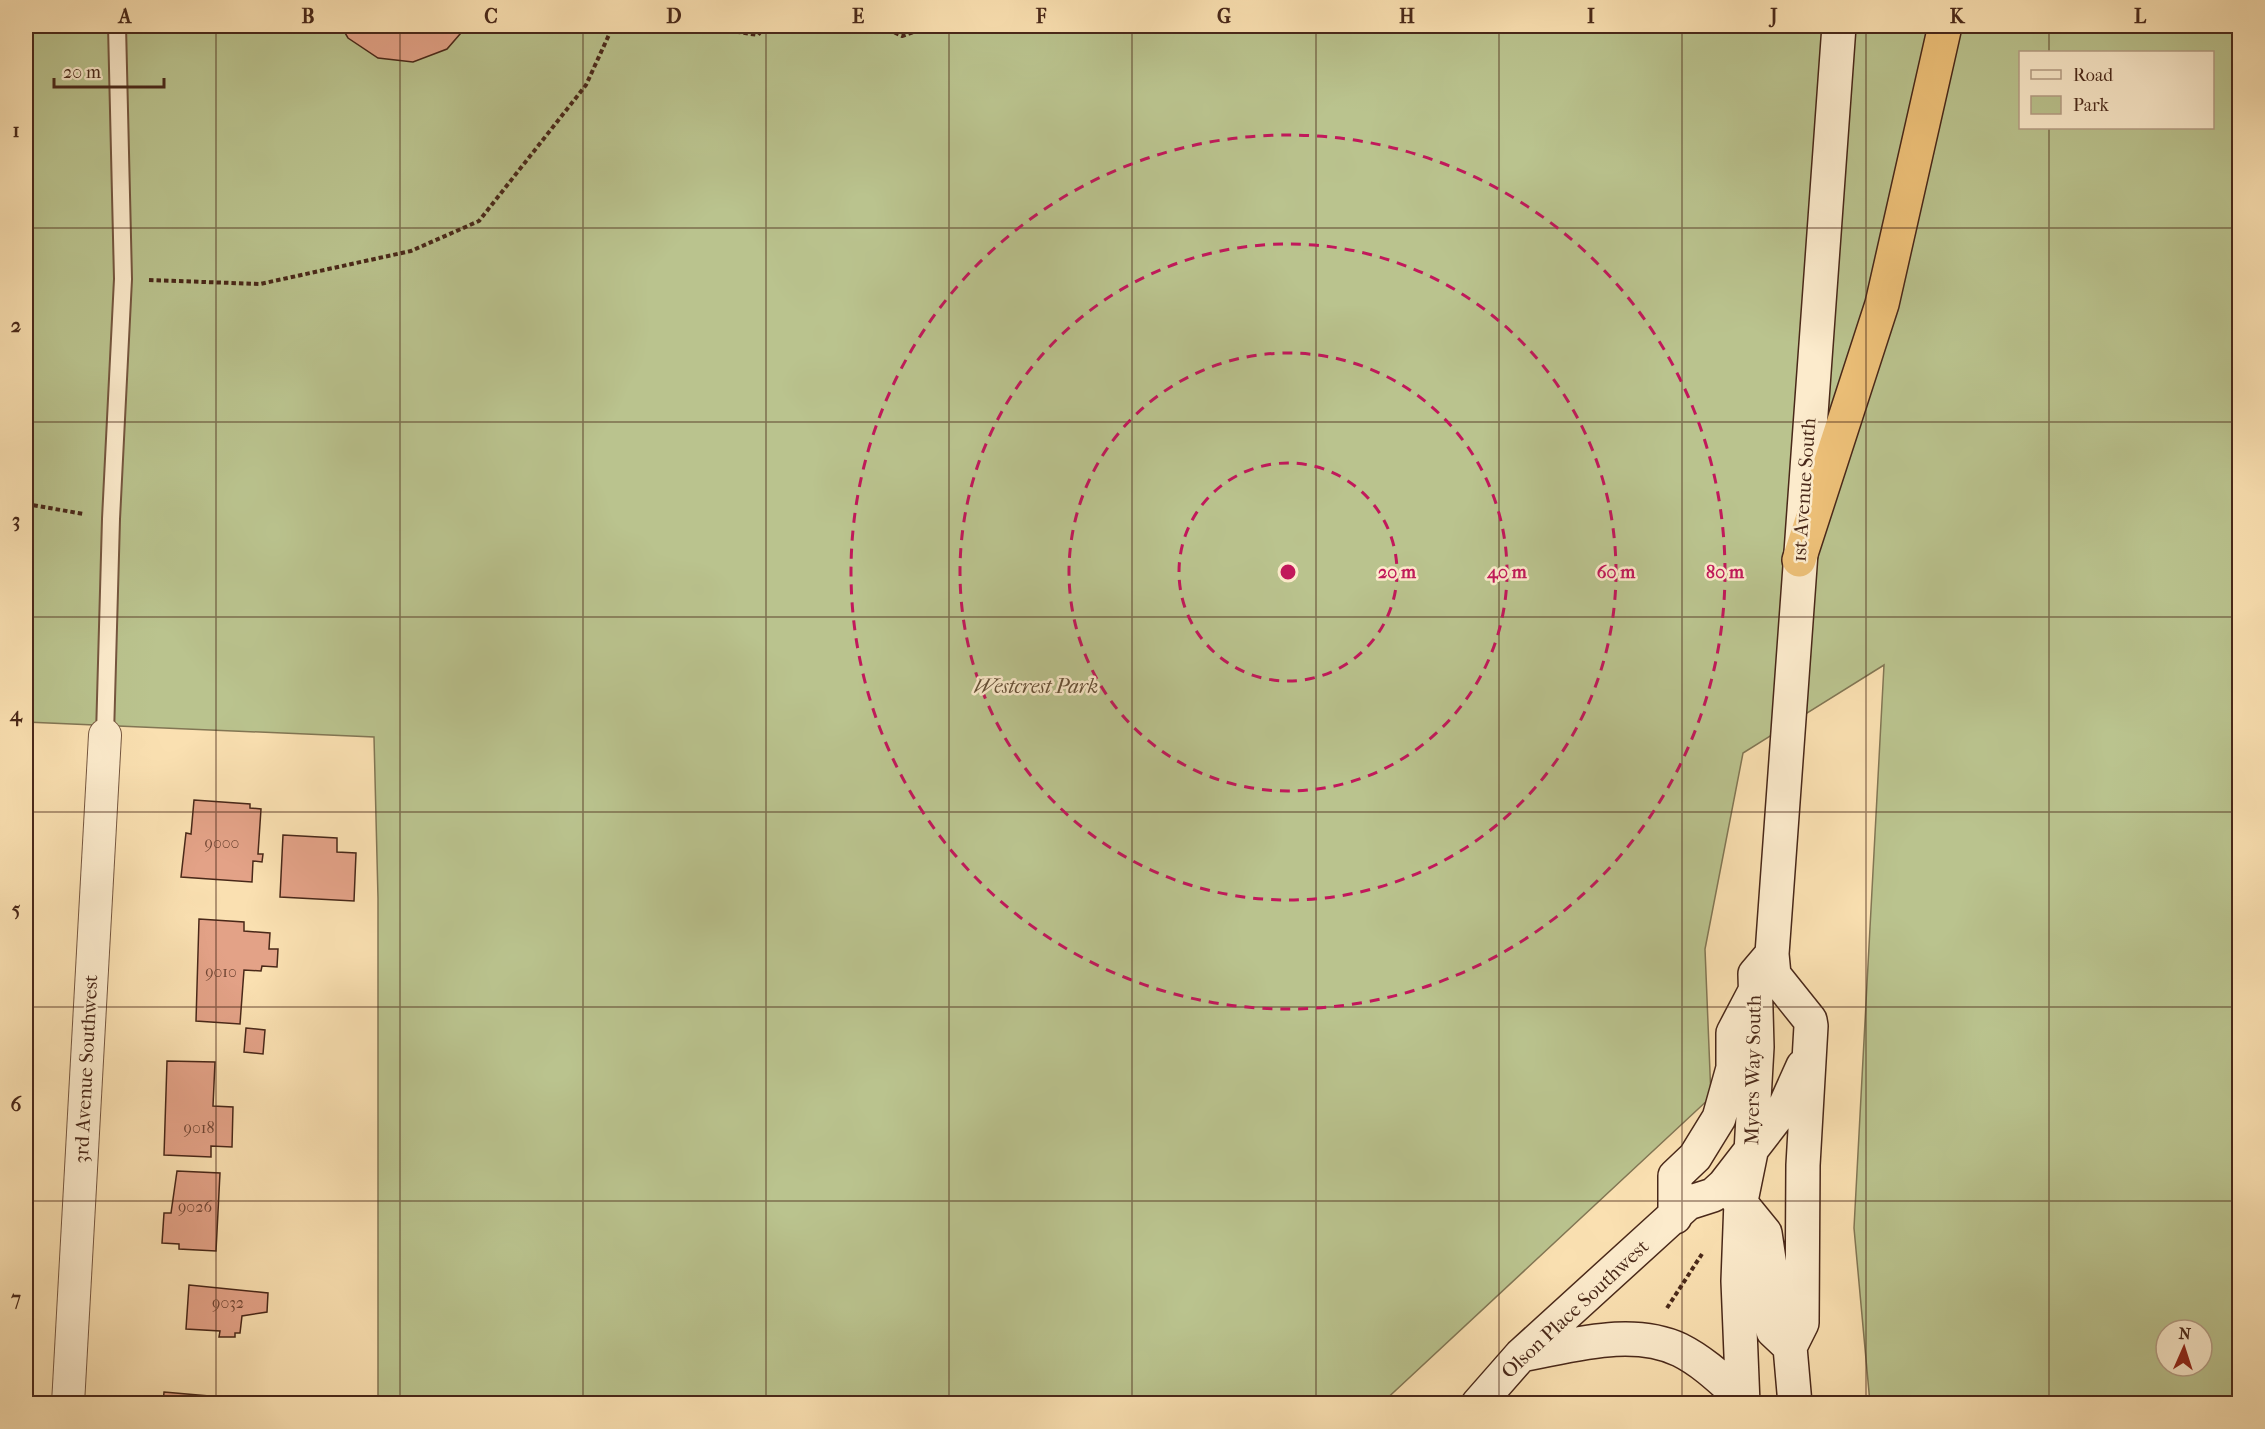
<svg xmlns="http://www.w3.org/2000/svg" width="2265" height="1429" font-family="'IM FELL French Canon',serif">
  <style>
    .green { fill: #bac38e; stroke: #827654; stroke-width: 1.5; fill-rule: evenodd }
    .building { fill: #e3a287; stroke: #492819; stroke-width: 1.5 }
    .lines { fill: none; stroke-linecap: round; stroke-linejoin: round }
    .service-casing { stroke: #75563f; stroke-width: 20 }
    .minor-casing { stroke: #75563f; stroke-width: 34 }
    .secondary-casing { stroke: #492819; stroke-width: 36 }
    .motorway-casing { stroke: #492819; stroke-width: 36 }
    .path { stroke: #492819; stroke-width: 4; stroke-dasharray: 4.5 3; stroke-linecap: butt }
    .service { stroke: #fcebcc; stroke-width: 16 }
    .minor { stroke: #fcebcc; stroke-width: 32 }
    .secondary { stroke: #fcebcc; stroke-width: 33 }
    .motorway { stroke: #edc078; stroke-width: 33 }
    .grid { fill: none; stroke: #492819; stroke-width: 1.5; stroke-opacity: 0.55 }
    .ring { fill: none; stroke: #c2185b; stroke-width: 3; stroke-dasharray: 10 8 }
    .labels { text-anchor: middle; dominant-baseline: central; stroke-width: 5; stroke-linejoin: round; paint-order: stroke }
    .number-label { font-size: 16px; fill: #704634 }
    .street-label { font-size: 20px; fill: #492819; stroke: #fcebcc }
    .park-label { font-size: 20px; font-style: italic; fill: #654f36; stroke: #fcebcc }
    .centre { fill: #c2185b; stroke: #fcebcc; stroke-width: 3 }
    .ring-label { font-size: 18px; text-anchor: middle; font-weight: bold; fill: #c2185b; stroke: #fcebcc; stroke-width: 5; stroke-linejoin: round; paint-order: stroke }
    .neatline { fill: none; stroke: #492819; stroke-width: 2 }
    .grid-label { font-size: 20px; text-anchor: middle; font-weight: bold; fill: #492819 }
  </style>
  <rect width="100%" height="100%" fill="#fae0b1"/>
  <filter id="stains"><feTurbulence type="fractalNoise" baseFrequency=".00333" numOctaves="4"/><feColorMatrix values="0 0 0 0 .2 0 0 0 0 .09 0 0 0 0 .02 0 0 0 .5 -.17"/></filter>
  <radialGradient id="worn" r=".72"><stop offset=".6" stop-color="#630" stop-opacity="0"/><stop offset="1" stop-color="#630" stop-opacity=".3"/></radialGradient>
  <path class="green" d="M26 26H2239V1403H1870L1854 1228 1884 665 1743 753 1705 949 1711 1097 1381 1404 378 1403V898L374 737 26 722ZM2020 52H2212V128H2020ZM2166 1330H2202V1366H2166Z"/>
  <path class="building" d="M341 26H467L447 49 413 62 378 58 348 38Z
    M194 800 250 804V808L261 809 258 854H263L262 862 253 861 252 882 181 877 186 833 191 834Z
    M283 835 337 838V852L356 853 354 901 280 897Z
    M199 919 244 922V931L270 933 269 949H278L277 967 262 966 261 971 244 970 240 1024 196 1021Z
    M246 1028 265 1030 263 1054 244 1052Z
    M167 1061 215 1062 213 1106 233 1107 232 1147 211 1146V1157L164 1155Z
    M177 1171 220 1173 216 1251 179 1249V1244L162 1243 164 1213H171Z
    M189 1285 268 1293 267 1312 242 1316 240 1333H235V1337H219L220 1331 186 1329Z
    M164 1392 209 1396 208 1404H163Z"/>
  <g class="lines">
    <g class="service-casing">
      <path id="service" d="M105 735 111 519 123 279 117 26"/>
    </g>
    <g class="minor-casing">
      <path id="minor" d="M68 1404 105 735"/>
    </g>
    <g class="secondary-casing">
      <path id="secondary" d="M1734 1195 1765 1233 1770 1266 1773 1331 1790 1347
        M1675 1217V1176L1695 1157 1719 1118 1733 1068V1033L1754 993
        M1521 1355C1572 1346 1631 1327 1680 1350 1704 1362 1723 1381 1742 1398
        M1478 1404 1521 1355 1688 1203 1713 1195 1724 1185 1785 1106 1803 1066
        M1743 1404 1738 1281 1741 1201 1751 1152 1757 1047 1755 974 1772 954
        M1795 1404 1790 1347 1802 1323 1803 1165 1811 1026 1810 1020 1774 975 1772 954 1839 26"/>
    </g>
    <g class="motorway-casing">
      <path id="motorway" d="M1799 560 1882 304 1945 26"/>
    </g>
    <path class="path" d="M699 26 758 35 765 26
      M807 26 814 28 817 26
      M881 26 902 36 932 26
      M149 280 260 284 411 251 479 221 586 85 613 26
      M26 504 84 514
      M1667 1308 1702 1254"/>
    <use href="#service" class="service"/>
    <use href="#minor" class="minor"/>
    <use href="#secondary" class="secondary"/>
    <use href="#motorway" class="motorway"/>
  </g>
  <path class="grid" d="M216 26V1404M400 26V1404M583 26V1404M766 26V1404M949 26V1404M1132 26V1404M1316 26V1404M1499 26V1404M1682 26V1404M1866 26V1404M2049 26V52M2049 128V1404M26 228H2240M26 422H2240M26 617H2240M26 812H2240M26 1007H2240M26 1201H2240"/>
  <g class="ring">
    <circle cx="1288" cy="572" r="109"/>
    <circle cx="1288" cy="572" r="219"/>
    <circle cx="1288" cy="572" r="328"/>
    <circle cx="1288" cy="572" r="437"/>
  </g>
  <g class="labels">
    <g class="number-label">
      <text x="222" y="842">9000</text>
      <text x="221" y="971">9010</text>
      <text x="199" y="1127">9018</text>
      <text x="195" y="1206">9026</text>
      <text x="228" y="1302">9032</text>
    </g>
    <g class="street-label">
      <text transform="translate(1804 490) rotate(-86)">1st Avenue South</text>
      <text transform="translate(86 1069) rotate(-87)">3rd Avenue Southwest</text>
      <text transform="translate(1753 1070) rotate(-89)">Myers Way South</text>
      <text transform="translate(1575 1309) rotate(-43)">Olson Place Southwest</text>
    </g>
    <g class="park-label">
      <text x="1036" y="686">Westcrest Park</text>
    </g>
  </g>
  <circle cx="1288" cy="572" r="9" class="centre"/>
  <g class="ring-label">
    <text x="1397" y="578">20 m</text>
    <text x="1507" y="578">40 m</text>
    <text x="1616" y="578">60 m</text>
    <text x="1725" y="578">80 m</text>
  </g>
  <rect width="2265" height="1429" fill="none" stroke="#fae0b1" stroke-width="66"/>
  <rect x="2019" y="51" width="195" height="78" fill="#fcebcc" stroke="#b49d84" stroke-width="1.5"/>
  <rect x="2031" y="70" width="30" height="9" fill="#fcebcc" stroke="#b49d84" stroke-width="1.5"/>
  <text x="2073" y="81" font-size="18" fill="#492819">Road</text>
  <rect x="2031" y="96" width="30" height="18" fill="#bac38e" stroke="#b49d84" stroke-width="1.5"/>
  <text x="2073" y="111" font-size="18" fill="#492819">Park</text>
  <g transform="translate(2184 1348) rotate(3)"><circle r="28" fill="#fcebcc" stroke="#b49d84" stroke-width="1.5"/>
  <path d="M0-4.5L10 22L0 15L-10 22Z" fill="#8f2418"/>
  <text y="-9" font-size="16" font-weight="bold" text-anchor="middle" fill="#492819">N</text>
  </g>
  <path d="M54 78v9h110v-9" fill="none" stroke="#492819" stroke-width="3"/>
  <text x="63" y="78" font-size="18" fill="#492819" stroke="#fcebcc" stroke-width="4.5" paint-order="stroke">20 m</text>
  <rect x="33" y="33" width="2199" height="1363" class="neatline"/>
  <g class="grid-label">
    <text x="125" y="23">A</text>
    <text x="308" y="23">B</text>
    <text x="491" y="23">C</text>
    <text x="674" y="23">D</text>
    <text x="858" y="23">E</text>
    <text x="1041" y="23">F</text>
    <text x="1224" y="23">G</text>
    <text x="1407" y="23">H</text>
    <text x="1591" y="23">I</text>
    <text x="1774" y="23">J</text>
    <text x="1957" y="23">K</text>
    <text x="2140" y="23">L</text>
    <text x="16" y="137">1</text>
    <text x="16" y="332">2</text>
    <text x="16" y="527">3</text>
    <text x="16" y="721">4</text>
    <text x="16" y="916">5</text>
    <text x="16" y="1111">6</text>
    <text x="16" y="1305">7</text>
  </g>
  <rect width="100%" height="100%" filter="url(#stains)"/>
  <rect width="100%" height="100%" fill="url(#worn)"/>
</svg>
